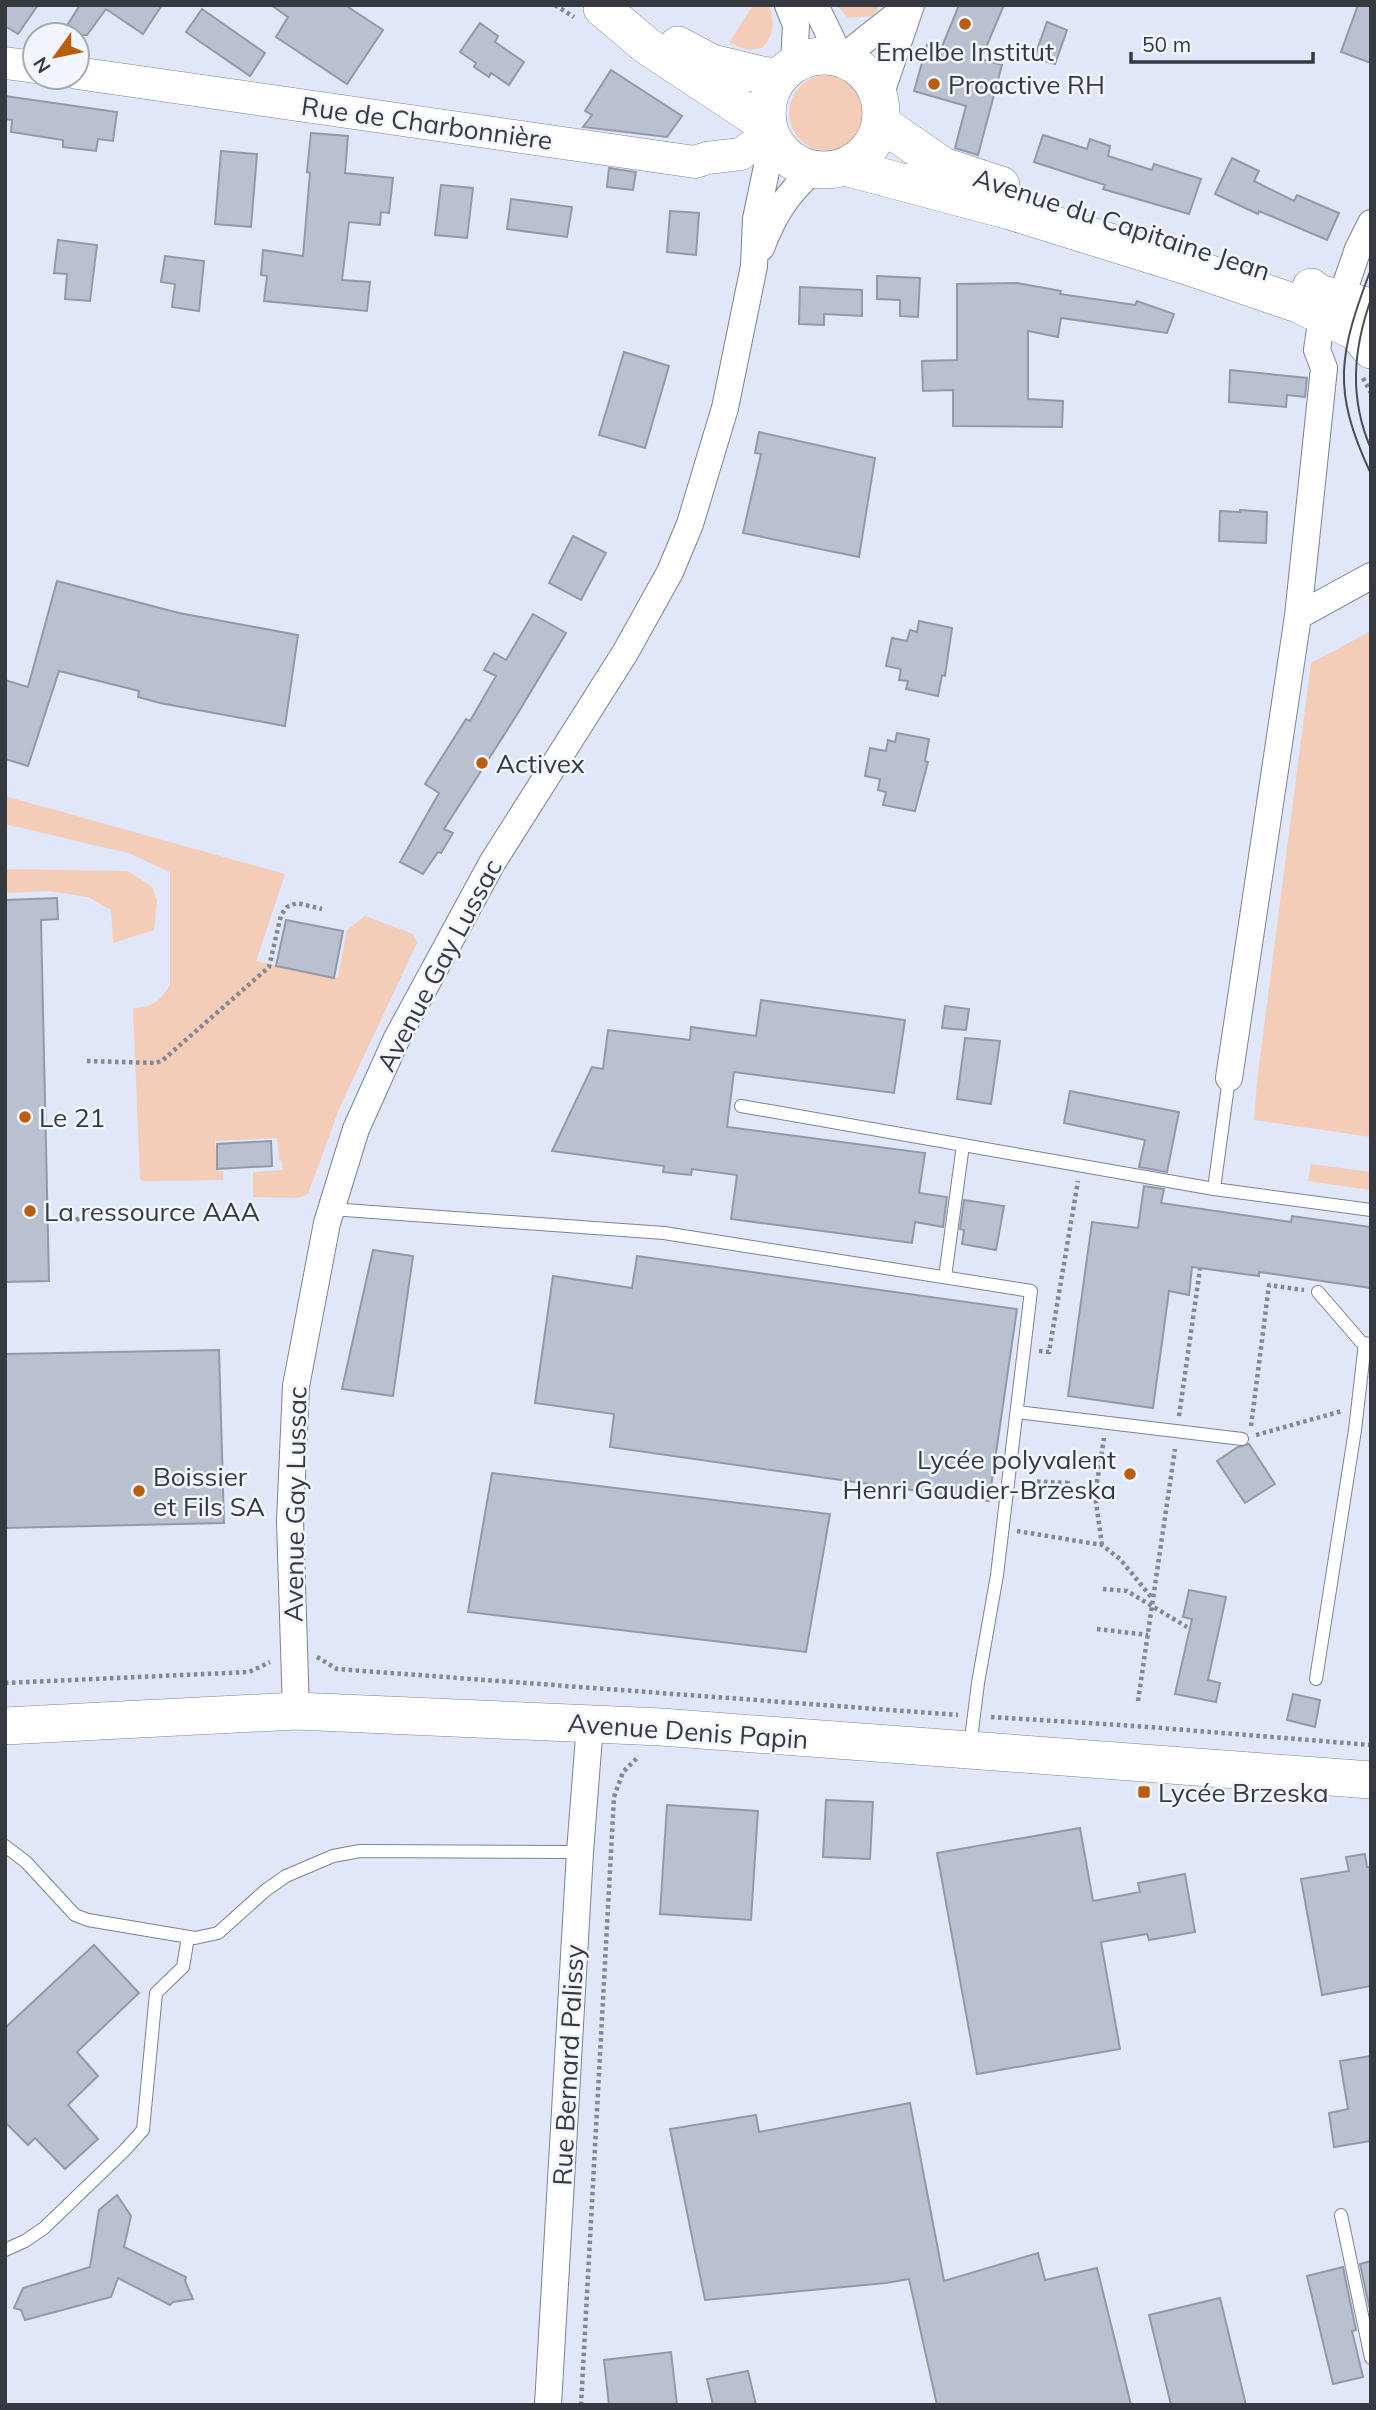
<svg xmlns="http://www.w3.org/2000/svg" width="1376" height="2410" font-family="Mulish,sans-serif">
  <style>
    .green { fill: #f3cdb7 }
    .building { fill: #b9c0d0; stroke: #9399a9; stroke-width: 2 }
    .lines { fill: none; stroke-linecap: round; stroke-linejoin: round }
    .service-casing { stroke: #7c8292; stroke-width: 14 }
    .minor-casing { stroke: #7c8292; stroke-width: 28 }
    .tertiary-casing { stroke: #7c8292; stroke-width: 33 }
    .secondary-casing { stroke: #7c8292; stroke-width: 38 }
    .path { stroke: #838894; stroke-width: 4.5; stroke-dasharray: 3.5 3.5; stroke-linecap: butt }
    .service { stroke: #fff; stroke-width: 12 }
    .minor { stroke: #fff; stroke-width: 26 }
    .tertiary { stroke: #fff; stroke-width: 32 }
    .secondary { stroke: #fff; stroke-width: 37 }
    .tram { stroke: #4a4d56; stroke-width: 2 }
    .poi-dot { fill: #ba5d0c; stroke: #f2f5fc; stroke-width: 2.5 }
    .labels { text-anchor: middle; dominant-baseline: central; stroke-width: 5; stroke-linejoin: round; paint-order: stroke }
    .poi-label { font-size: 26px; fill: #363940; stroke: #f2f5fc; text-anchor: start }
    .street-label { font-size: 26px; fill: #363940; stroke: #f2f5fc }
  </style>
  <rect width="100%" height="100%" fill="#e0e7f9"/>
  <path class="green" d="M753 5H769C775 22 774 35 762 48L748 50 729 43Z
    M837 5H880L873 16 848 18Z
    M789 113a38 38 0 1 1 76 0a38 38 0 1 1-76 0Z
    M1371 631V1137L1254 1120 1257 1081 1311 663Z
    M5 796 285 874 256 961 338 978 347 930 365 916 413 934 417 943 339 1109 308 1194 298 1198 253 1197V1172L283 1170 282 1161 279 1160 277 1138 215 1141 217 1171H223V1180L143 1181 140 1179 133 1008C152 1008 160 1001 170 985V872L128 853 5 824Z
    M5 869 128 871 152 887 157 901 154 930 113 943 111 910 88 897 48 891 5 893Z
    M1311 1164 1371 1172V1190L1308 1181Z"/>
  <path class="building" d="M5 5H38L18 34 5 26Z
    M80 5H162L143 34 106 9 87 35H61Z
    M271 5H345L383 30 347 84 276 37 288 17Z
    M959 5H1004L981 59 1002 65 978 155 955 148 966 106 914 91 927 45 941 49Z
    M1358 5H1371V63L1341 52Z
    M202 9 265 53 250 76 186 32Z
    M1047 22 1067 30 1055 64 1034 58Z
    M480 23 498 36 495 42 524 62 509 85 491 73 489 77 474 67 476 63 460 52Z
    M611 70 682 116 667 137 583 127 592 115 585 111Z
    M5 96 117 112 113 141 98 139 96 151 63 147V140L11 132 12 120 5 119Z
    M311 133 348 136 345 173 393 178 389 213 381 212 380 225 349 222 342 280 370 282 367 311 264 301 267 276 261 275 263 250 303 256 310 173 307 172Z
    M1043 135 1087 149 1090 139 1110 146 1108 156 1152 170 1154 164 1201 179 1189 214 1103 189 1105 185 1034 162Z
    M221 151 257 154 251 227 215 224Z
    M1232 158 1259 171 1254 181 1294 201 1297 195 1339 213 1327 240 1259 211 1258 214 1215 194Z
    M609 168 636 172 633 190 607 187Z
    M441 185 473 188 467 238 435 235Z
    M511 199 572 207 567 237 507 229Z
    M670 211 699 213 696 255 667 252Z
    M58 240 97 245 90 301 65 299 67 274 54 273Z
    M165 256 204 261 199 311 172 307 175 284 161 282Z
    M877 276 920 278 918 317 900 316V300L877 299Z
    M1017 283 1061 291 1060 294 1135 305 1137 301 1174 314 1167 333 1061 318 1058 337 1028 331V399L1063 401 1062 427 953 426V390L923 391 922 361 957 360V284Z
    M800 287 862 290V316L824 314V325L799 324Z
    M624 352 669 366 645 448 599 435Z
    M1230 370 1307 378 1305 397 1287 395 1286 407 1229 402Z
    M759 432 875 458 859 557 743 533 761 454 755 453Z
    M1240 510 1267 512 1266 543 1219 541 1220 511 1240 512Z
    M573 536 606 553 581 600 549 583Z
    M57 581 179 613 298 635 285 726 160 703 138 697 139 691 59 671 28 766 5 759V680L28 687Z
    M533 614 566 633 518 713 444 829 453 833 441 853 438 852 423 874 400 862 439 793 425 784 466 719 470 721 496 676 484 670 494 653 506 660Z
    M919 621 952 628 945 676 942 675 938 696 906 689 908 681 899 680 901 669 886 666 892 638 907 641 910 630 917 632Z
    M897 733 929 739 925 761 928 762 915 811 883 805 886 792 878 790 880 779 865 776 870 748 886 751 888 740 895 742Z
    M57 898 58 919 41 920 49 1281 5 1282V900Z
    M286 920 343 931 334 978 276 966Z
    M761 1000 905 1020 894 1093 734 1072 727 1127 925 1153 919 1193 947 1197 943 1227 915 1222 912 1243 731 1219 737 1175 692 1169 691 1175 663 1172 664 1166 552 1151 592 1067 603 1069 608 1030 690 1040 691 1027 756 1036Z
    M945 1006 969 1009 966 1030 942 1028Z
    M965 1038 1000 1041 991 1104 957 1099Z
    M1070 1091 1179 1112 1167 1172 1139 1167 1145 1140 1064 1123Z
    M271 1141 272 1166 217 1169V1144Z
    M1144 1186 1164 1189 1161 1203 1291 1222 1292 1216 1371 1227V1288L1259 1272V1276L1192 1267 1189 1295 1169 1291 1153 1408 1068 1396 1092 1222 1138 1228Z
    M964 1200 1004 1206 996 1250 962 1244 964 1230 960 1229Z
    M373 1250 413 1256 393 1396 342 1389Z
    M637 1256 1017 1309 989 1501 610 1447 614 1414 535 1403 553 1276 632 1288Z
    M219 1350 224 1523 5 1528V1354Z
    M1249 1444 1275 1484 1245 1503 1217 1461 1238 1447Z
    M492 1473 830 1514 806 1652 468 1612Z
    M1189 1590 1226 1597 1208 1680 1220 1683 1216 1702 1175 1694 1192 1619 1183 1617Z
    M1293 1694 1320 1700 1315 1727 1287 1720Z
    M826 1800 873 1802 870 1859 823 1857Z
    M667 1805 758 1811 751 1920 660 1914Z
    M1080 1828 1093 1901 1140 1892 1138 1883 1185 1874 1195 1932 1149 1940 1147 1934 1101 1942 1120 2049 977 2074 937 1853Z
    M1365 1854 1367 1867H1371V1986L1322 1995 1301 1879 1349 1871 1346 1857Z
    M94 1945 139 1993 77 2052 98 2076 68 2105 98 2139 65 2169 35 2138 28 2145 5 2122V2028Z
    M1371 2056V2141L1334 2147 1329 2113 1348 2109 1340 2061Z
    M910 2103 944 2281 1038 2253 1045 2280 1097 2268 1131 2405H937L909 2279 886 2283 705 2300 670 2129 756 2115 759 2132Z
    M117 2195 131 2216 124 2247 186 2277 185 2281 193 2299 173 2302 170 2305 118 2278 111 2297 25 2320 21 2310 14 2308 23 2288 90 2267 99 2210Z
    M1371 2261V2314L1360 2264Z
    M1343 2267 1356 2330 1352 2331 1363 2377 1333 2384 1307 2276Z
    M1220 2298 1246 2405H1171L1149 2315Z
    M671 2352 677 2405H609L604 2360Z
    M748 2371 756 2405H713L707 2379Z"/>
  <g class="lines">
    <g class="service-casing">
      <path id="service" d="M741 1106 1214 1189 1371 1210
        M1214 1189 1229 1078
        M331 1209 664 1233 1031 1291 997 1575 978 1683 970 1747
        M945 1277 963 1145
        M1318 1292 1362 1343 1370 1344
        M1017 1412 1242 1439
        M1316 1679 1355 1430 1365 1343
        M5 1846 26 1862 75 1915 88 1920 195 1938 218 1933 266 1890 286 1876 333 1856 360 1851 580 1852
        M1341 2215 1371 2358
        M5 2250 25 2241 44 2228 124 2151 143 2130 156 1993 183 1967 188 1937"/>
    </g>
    <g class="minor-casing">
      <path id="minor" d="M788 5 796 25 794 64
        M815 5 832 40 837 56
        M842 58 909 5
        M880 96 911 5
        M761 248C775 212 786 196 813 170
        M1336 313 1358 249 1371 223
        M1298 616 1324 368 1317 350 1322 316
        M1229 1078 1298 616 1371 576
        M296 1711 290 1521 296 1386 327 1223 356 1129 396 1040 492 863 625 653 670 572 690 524 725 408 754 266 756 219 773 138
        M548 2405 580 1852 590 1724"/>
    </g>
    <g class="tertiary-casing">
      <path id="tertiary" d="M5 63 35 67
        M77 73 695 162 707 158 741 154 770 133"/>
    </g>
    <g class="secondary-casing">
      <path id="secondary" d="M602 8 647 46 768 126
        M678 45 712 63 762 75 779 77
        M767 113a57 57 0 1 1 114 0a57 57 0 1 1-114 0Z
        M881 123 943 166 1001 185
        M845 167 1010 211 1187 266 1298 304 1356 332 1371 350
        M1311 287 1319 293 1371 307
        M5 1726 296 1711 661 1727 1371 1780"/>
    </g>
    <path class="path" d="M555 5 574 17
      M1363 378 1371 393
      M87 1061 156 1063 163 1060 269 967 281 915 287 907 297 903 322 909
      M76 1220 95 1209
      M1039 1351 1049 1352 1078 1181
      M1179 1416 1200 1269
      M1251 1426 1269 1285 1304 1290
      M1256 1435 1342 1411
      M1023 1481 1068 1483V1493L1095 1495
      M1017 1531 1102 1545 1120 1559 1152 1598
      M1102 1545 1095 1495 1104 1438
      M1103 1589 1127 1591 1187 1627
      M1097 1629 1148 1635
      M317 1657 337 1669 958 1715
      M5 1683 249 1672 270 1662
      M1138 1701 1175 1449
      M991 1717 1136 1726 1371 1745
      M581 2405 614 1797 623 1772 638 1757"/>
    <use href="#service" class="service"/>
    <use href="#minor" class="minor"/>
    <use href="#tertiary" class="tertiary"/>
    <use href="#secondary" class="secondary"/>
    <path class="tram" d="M1371 269C1339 354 1331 389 1371 474
      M1371 299C1353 350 1349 398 1371 449"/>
  </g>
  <g class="poi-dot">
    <circle cx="965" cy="24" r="7"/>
    <circle cx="934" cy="84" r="7"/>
    <circle cx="482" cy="763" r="7"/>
    <circle cx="25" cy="1117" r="7"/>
    <circle cx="30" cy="1211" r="7"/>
    <circle cx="1130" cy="1474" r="7"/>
    <circle cx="139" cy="1491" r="7"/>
    <rect x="1137" y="1785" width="14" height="14" rx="3.5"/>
  </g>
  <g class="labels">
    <g class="poi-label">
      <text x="965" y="51" text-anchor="middle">Emelbe Institut</text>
      <text x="948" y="84">Proactive RH</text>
      <text x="496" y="763">Activex</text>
      <text x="39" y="1117">Le 21</text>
      <text x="44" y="1211">La ressource AAA</text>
      <text x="1116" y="1459" text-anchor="end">Lycée polyvalent<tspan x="1116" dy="30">Henri Gaudier-Brzeska</tspan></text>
      <text x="153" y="1476">Boissier<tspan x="153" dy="30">et Fils SA</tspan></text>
      <text x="1158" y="1792">Lycée Brzeska</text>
    </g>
    <g class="street-label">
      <text transform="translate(427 123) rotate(8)">Rue de Charbonnière</text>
      <text transform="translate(1122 224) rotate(18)">Avenue du Capitaine Jean</text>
      <text transform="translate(439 965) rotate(-62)">Avenue Gay Lussac</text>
      <text transform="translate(295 1504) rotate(-89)">Avenue Gay Lussac</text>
      <text transform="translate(688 1731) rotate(4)">Avenue Denis Papin</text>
      <text transform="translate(568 2065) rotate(-87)">Rue Bernard Palissy</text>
    </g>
  </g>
  <rect width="1376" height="2410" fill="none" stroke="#363940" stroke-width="14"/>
  <g transform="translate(56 56) rotate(237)"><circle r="33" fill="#f2f5fc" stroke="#a7aab1" stroke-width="2"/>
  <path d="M0-5L12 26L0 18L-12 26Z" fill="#ba5d0c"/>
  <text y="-10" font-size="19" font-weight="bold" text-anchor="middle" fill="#363940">N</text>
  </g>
  <path d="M1131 52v10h182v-10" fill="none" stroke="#363940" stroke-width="3.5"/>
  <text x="1142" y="52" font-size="21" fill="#363940" stroke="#f2f5fc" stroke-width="5" paint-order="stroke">50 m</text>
</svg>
